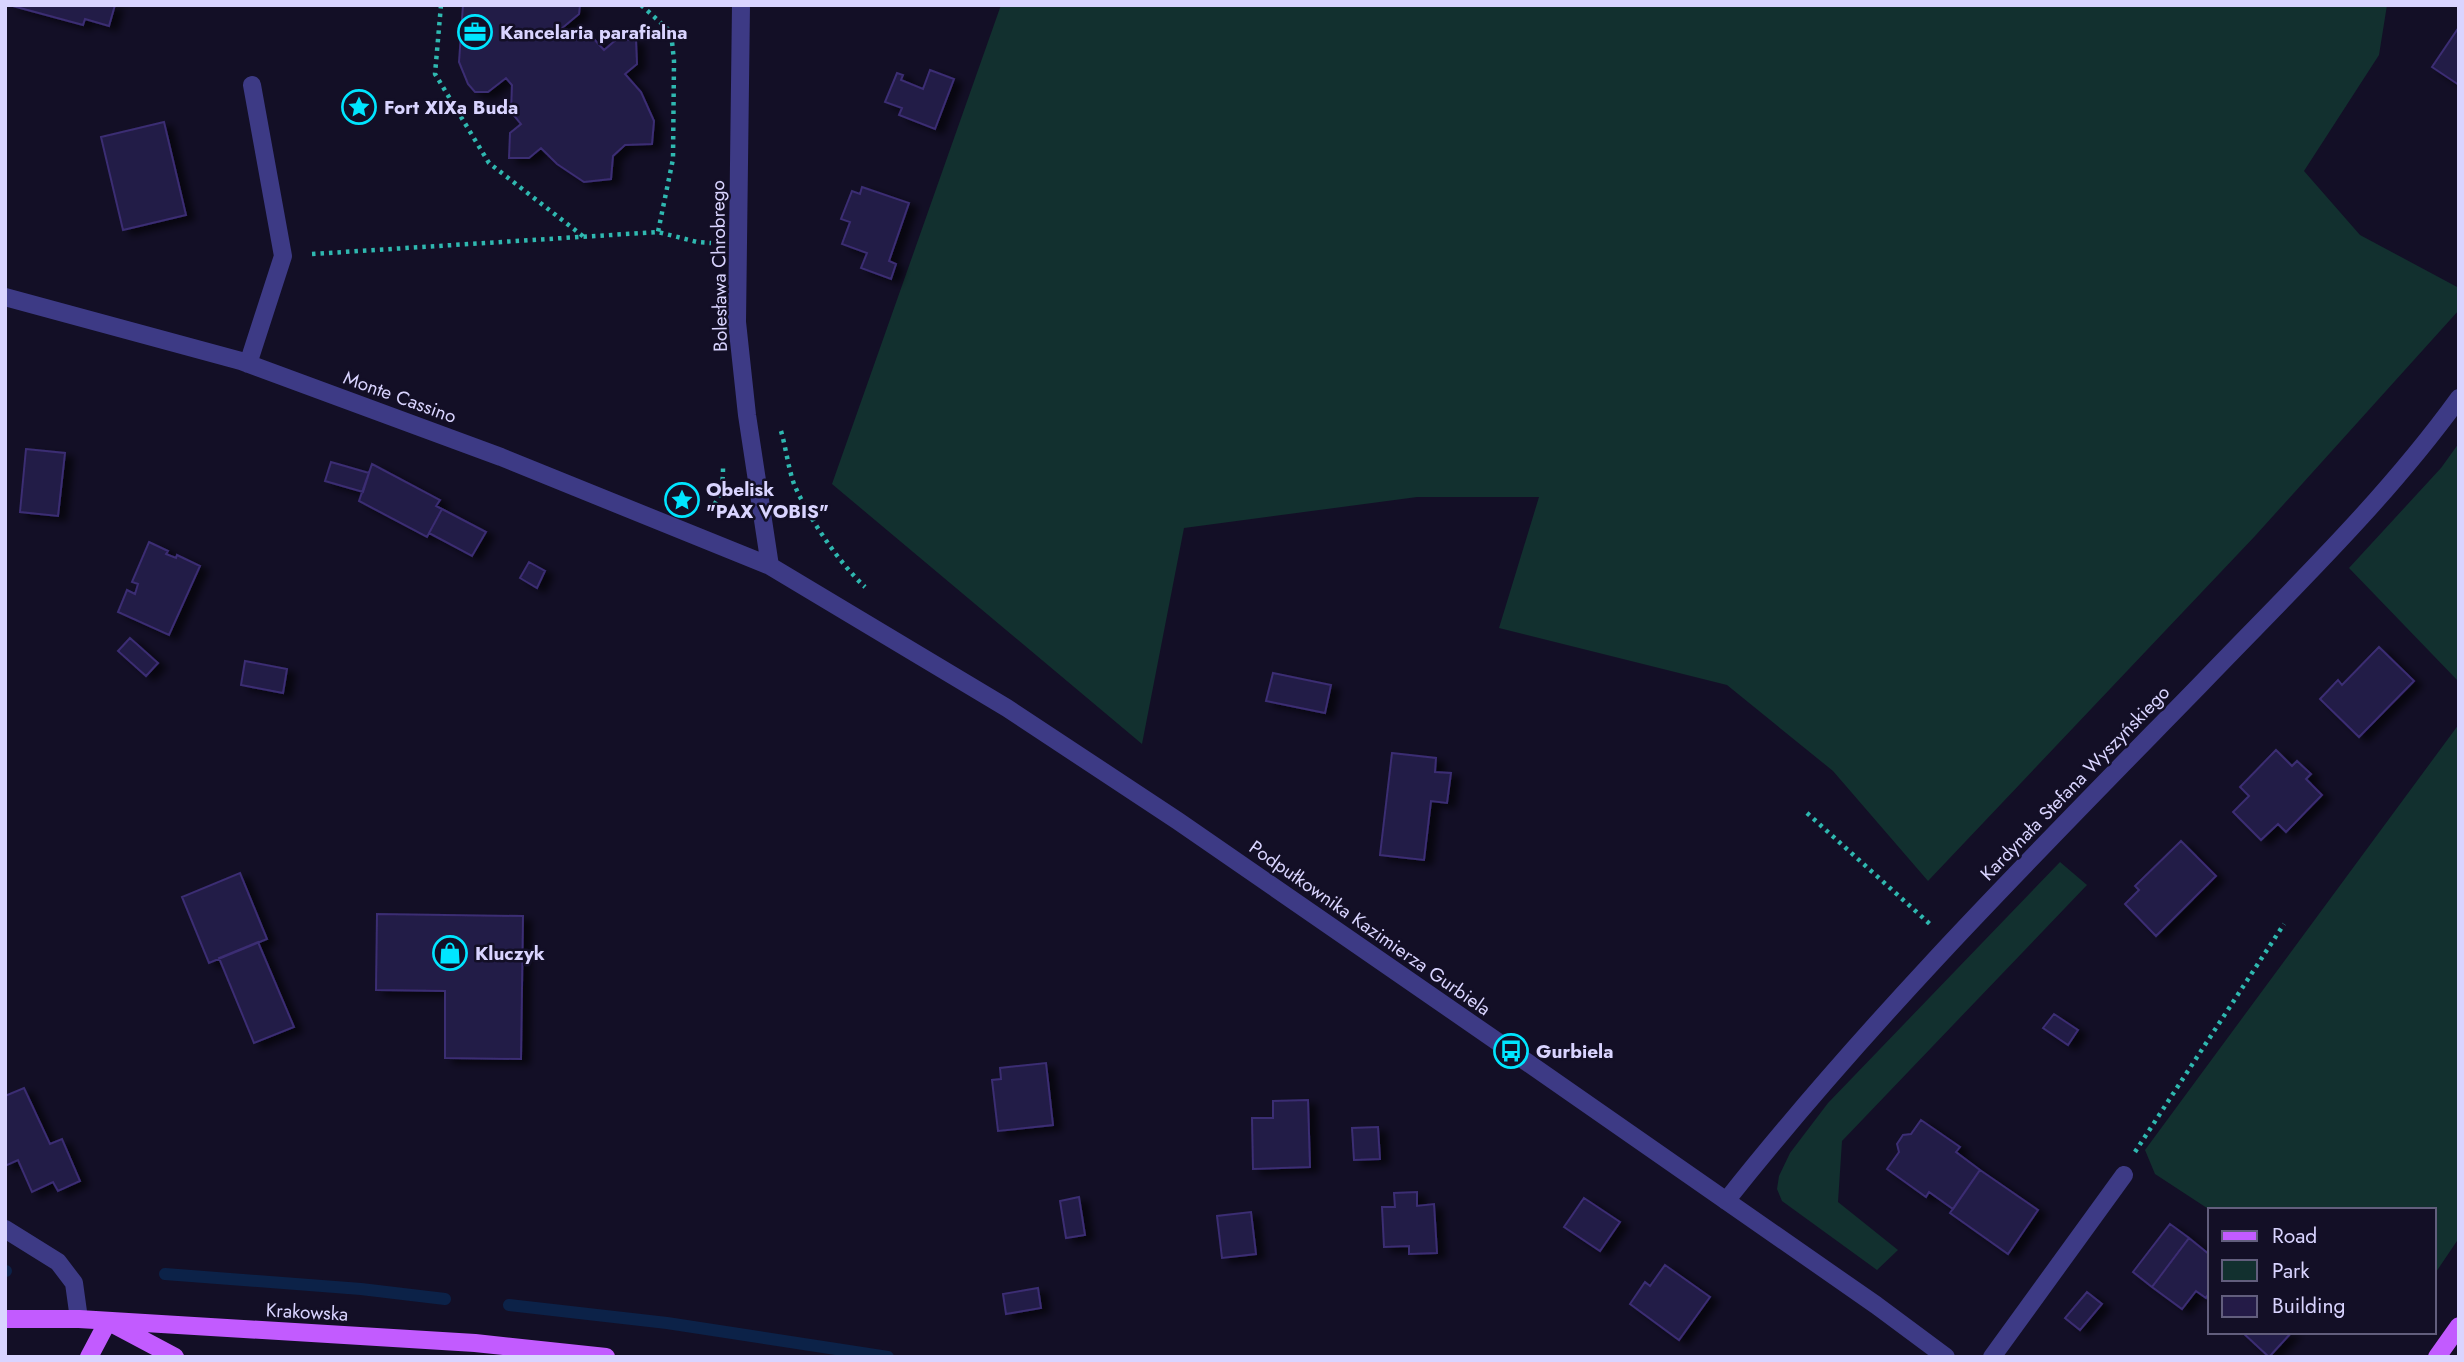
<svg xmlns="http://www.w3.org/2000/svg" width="2464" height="1362" font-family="Jost,sans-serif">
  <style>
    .green { fill: #12302f }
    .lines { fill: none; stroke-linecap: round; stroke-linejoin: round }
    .stream { stroke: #0c2248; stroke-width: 12 }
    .building { fill: #241b47; stroke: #3b2d73; stroke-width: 2; filter: url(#shadow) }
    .path { stroke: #2fb8b0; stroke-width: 4.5; stroke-dasharray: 3.5 5; stroke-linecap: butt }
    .minor { stroke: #3d3a85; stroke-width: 18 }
    .major { stroke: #c25bff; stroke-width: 18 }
    .labels { text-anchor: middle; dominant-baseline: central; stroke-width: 5; stroke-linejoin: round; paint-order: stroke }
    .poi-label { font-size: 19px; font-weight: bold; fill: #d9d4ff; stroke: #130f26; text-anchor: start }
    .street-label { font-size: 19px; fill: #d9d4ff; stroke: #130f26 }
  </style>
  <defs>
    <filter id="shadow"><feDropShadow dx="8" dy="4.5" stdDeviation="3.5" flood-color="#0009"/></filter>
  </defs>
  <rect width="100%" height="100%" fill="#130f26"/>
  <path class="green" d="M1001 5H2387L2379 55 2304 171 2360 235 2459 288V310L2255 536 1928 881 1833 771 1727 685 1499 628 1539 497H1417L1184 528 1142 744 832 484Z
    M2459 443V682L2349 568 2441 468Z
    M2459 724V1238L2434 1275V1210H2210L2155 1174 2145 1150Z
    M2060 862 2087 885 1842 1141 1838 1202 1898 1250 1877 1270 1782 1201 1777 1189 1779 1176 1790 1153 1828 1103Z"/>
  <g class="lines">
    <path class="stream" d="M5 1271H6
      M165 1274 361 1289 445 1299
      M509 1305 667 1323 888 1357"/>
  </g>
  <path class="building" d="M9 5H115L109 26 85 19 83 25Z
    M463 5H580L579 14 561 29 567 36 594 39 604 50 617 39 636 40 637 64 625 74 641 92 654 121 652 144 625 145 613 156 611 179 584 182 557 164 541 148 529 158H509L510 133 521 124 511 112 512 85 506 78 488 92H475L468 84 459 62Z
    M2459 27V85L2432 67Z
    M930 70 954 79 935 129 899 115 902 108 885 102 897 73 903 75 901 80 923 89Z
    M164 122 186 215 123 230 101 137Z
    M862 187 909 203 889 261 896 264 891 279 861 268 867 253 842 244 850 222 841 219 852 191 860 194Z
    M26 449 65 453 58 516 20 512Z
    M331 462 369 473 363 492 325 481Z
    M372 464 440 500 436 506 442 509 427 537 359 501Z
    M442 509 486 532 472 556 429 533Z
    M149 542 168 551 166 554 176 558 177 555 200 566 169 635 118 612 127 590 135 594 138 584 132 582Z
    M529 562 545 571 537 588 520 578Z
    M130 638 158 663 146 676 118 651Z
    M2379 647 2414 681 2359 737 2320 699 2338 680 2342 685Z
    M245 661 287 669 283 693 241 685Z
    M1273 673 1331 685 1325 713 1266 701Z
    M2276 750 2292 766 2297 761 2311 774 2306 779 2322 795 2286 832 2278 824 2261 840 2233 812 2249 796 2240 787Z
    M1392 753 1436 758 1435 772 1451 773 1447 803 1431 801 1424 860 1380 855Z
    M2181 841 2216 876 2156 936 2125 904 2139 890 2135 886Z
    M240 873 267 939 209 963 182 897Z
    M377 914 523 916 521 1059 445 1058V991L376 990Z
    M258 942 294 1027 254 1043 219 958Z
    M2054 1014 2078 1030 2068 1045 2043 1028Z
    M1046 1063 1053 1125 998 1131 992 1080 1001 1079 1000 1068Z
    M24 1088 50 1144 62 1139 80 1181 58 1191 53 1182 32 1192 18 1160 5 1166V1096Z
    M1308 1100 1310 1167 1253 1169 1252 1118H1273V1101Z
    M1921 1120 1960 1147 1956 1152 1980 1170 1953 1209 1929 1192 1926 1197 1887 1169 1899 1152 1897 1144 1903 1135 1911 1134Z
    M1378 1127 1380 1159 1354 1160 1352 1128Z
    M1980 1170 2038 1210 2008 1254 1950 1213Z
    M1417 1192V1206L1434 1204 1437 1253 1409 1254V1246L1384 1247 1382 1207H1395L1394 1193Z
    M1079 1197 1085 1235 1066 1238 1060 1201Z
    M1584 1198 1620 1222 1600 1251 1564 1227Z
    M1251 1212 1256 1254 1222 1258 1217 1216Z
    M2170 1224 2189 1238 2152 1287 2133 1272Z
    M2189 1238 2210 1255V1291L2206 1298 2196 1291 2182 1309 2152 1287Z
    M1665 1265 1710 1297 1679 1340 1630 1304 1645 1282 1650 1286Z
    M1038 1288 1041 1308 1006 1314 1003 1294Z
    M2087 1292 2102 1304 2080 1330 2065 1318Z
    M2242 1332H2292L2269 1357Z"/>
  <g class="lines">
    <path class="path" d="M441 5 435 74 489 163 584 237
      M641 5 671 32 674 61 673 159 658 232
      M312 254 658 232 697 242 711 243
      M781 431C786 448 788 467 794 484 808 517 839 563 865 587
      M708 510C722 501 723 482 723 467
      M1807 813 1931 925
      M2135 1152 2284 924"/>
    <path class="minor" d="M741 5 737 322 747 415 770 566
      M5 297 241 361 501 457 770 566 1007 708 1178 821 1511 1051 1876 1305 1946 1357
      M248 364 283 256 252 85
      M1726 1201C1871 1018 2036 853 2199 686 2288 593 2383 503 2459 398
      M5 1229 58 1262 74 1283 79 1319
      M1992 1357 2124 1175"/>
    <path class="major" d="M5 1319H79L475 1343 606 1357
      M113 1324 175 1357
      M89 1357 108 1321
      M2437 1357 2459 1326"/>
  </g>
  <defs>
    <g id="office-ring" transform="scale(1.75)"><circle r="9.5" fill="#130f26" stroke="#00e5ff" stroke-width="1.5"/><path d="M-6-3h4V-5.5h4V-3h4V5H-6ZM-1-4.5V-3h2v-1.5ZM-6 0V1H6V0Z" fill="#00e5ff"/></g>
    <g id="sight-ring" transform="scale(1.75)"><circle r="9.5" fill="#130f26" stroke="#00e5ff" stroke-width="1.5"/><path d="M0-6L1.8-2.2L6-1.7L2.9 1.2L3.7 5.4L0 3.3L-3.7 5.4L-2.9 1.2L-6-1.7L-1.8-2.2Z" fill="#00e5ff"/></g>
    <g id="shop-ring" transform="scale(1.75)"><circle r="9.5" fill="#130f26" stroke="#00e5ff" stroke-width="1.5"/><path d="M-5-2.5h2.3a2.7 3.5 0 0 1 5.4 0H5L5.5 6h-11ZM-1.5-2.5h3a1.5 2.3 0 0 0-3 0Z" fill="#00e5ff"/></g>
    <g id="bus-ring" transform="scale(1.75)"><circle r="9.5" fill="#130f26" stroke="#00e5ff" stroke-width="1.5"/><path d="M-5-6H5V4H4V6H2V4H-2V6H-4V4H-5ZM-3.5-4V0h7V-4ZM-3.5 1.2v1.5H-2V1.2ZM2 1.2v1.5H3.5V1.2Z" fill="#00e5ff"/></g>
  </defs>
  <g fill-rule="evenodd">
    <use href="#office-ring" x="475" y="32"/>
    <use href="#sight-ring" x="359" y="107"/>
    <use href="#sight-ring" x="682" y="500"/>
    <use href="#shop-ring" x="450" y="953"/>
    <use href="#bus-ring" x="1511" y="1051"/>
  </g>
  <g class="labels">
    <g class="poi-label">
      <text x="500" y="32">Kancelaria parafialna</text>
      <text x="384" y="107">Fort XIXa Buda</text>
      <text x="706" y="489">Obelisk<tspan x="706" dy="22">"PAX VOBIS"</tspan></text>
      <text x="475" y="953">Kluczyk</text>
      <text x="1536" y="1051">Gurbiela</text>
    </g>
    <g class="street-label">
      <text transform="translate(719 266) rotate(-91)">Bolesława Chrobrego</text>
      <text transform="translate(400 397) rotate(20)">Monte Cassino</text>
      <text transform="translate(2075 783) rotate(-46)">Kardynała Stefana Wyszyńskiego</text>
      <text transform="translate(1370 928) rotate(35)">Podpułkownika Kazimierza Gurbiela</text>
      <text transform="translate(307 1312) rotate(3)">Krakowska</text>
    </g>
  </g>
  <rect width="2464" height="1362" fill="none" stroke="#d9d4ff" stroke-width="14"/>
  <rect x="2208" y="1208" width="228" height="126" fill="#130f26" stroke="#625e7d" stroke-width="2"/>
  <rect x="2222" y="1231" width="35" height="10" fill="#c25bff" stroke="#625e7d" stroke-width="2"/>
  <text x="2272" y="1243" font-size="21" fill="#d9d4ff">Road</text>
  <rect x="2222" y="1260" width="35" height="21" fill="#12302f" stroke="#625e7d" stroke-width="2"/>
  <text x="2272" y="1278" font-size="21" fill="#d9d4ff">Park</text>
  <rect x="2222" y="1296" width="35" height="21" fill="#241b47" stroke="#625e7d" stroke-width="2"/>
  <text x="2272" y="1313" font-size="21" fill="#d9d4ff">Building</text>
</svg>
